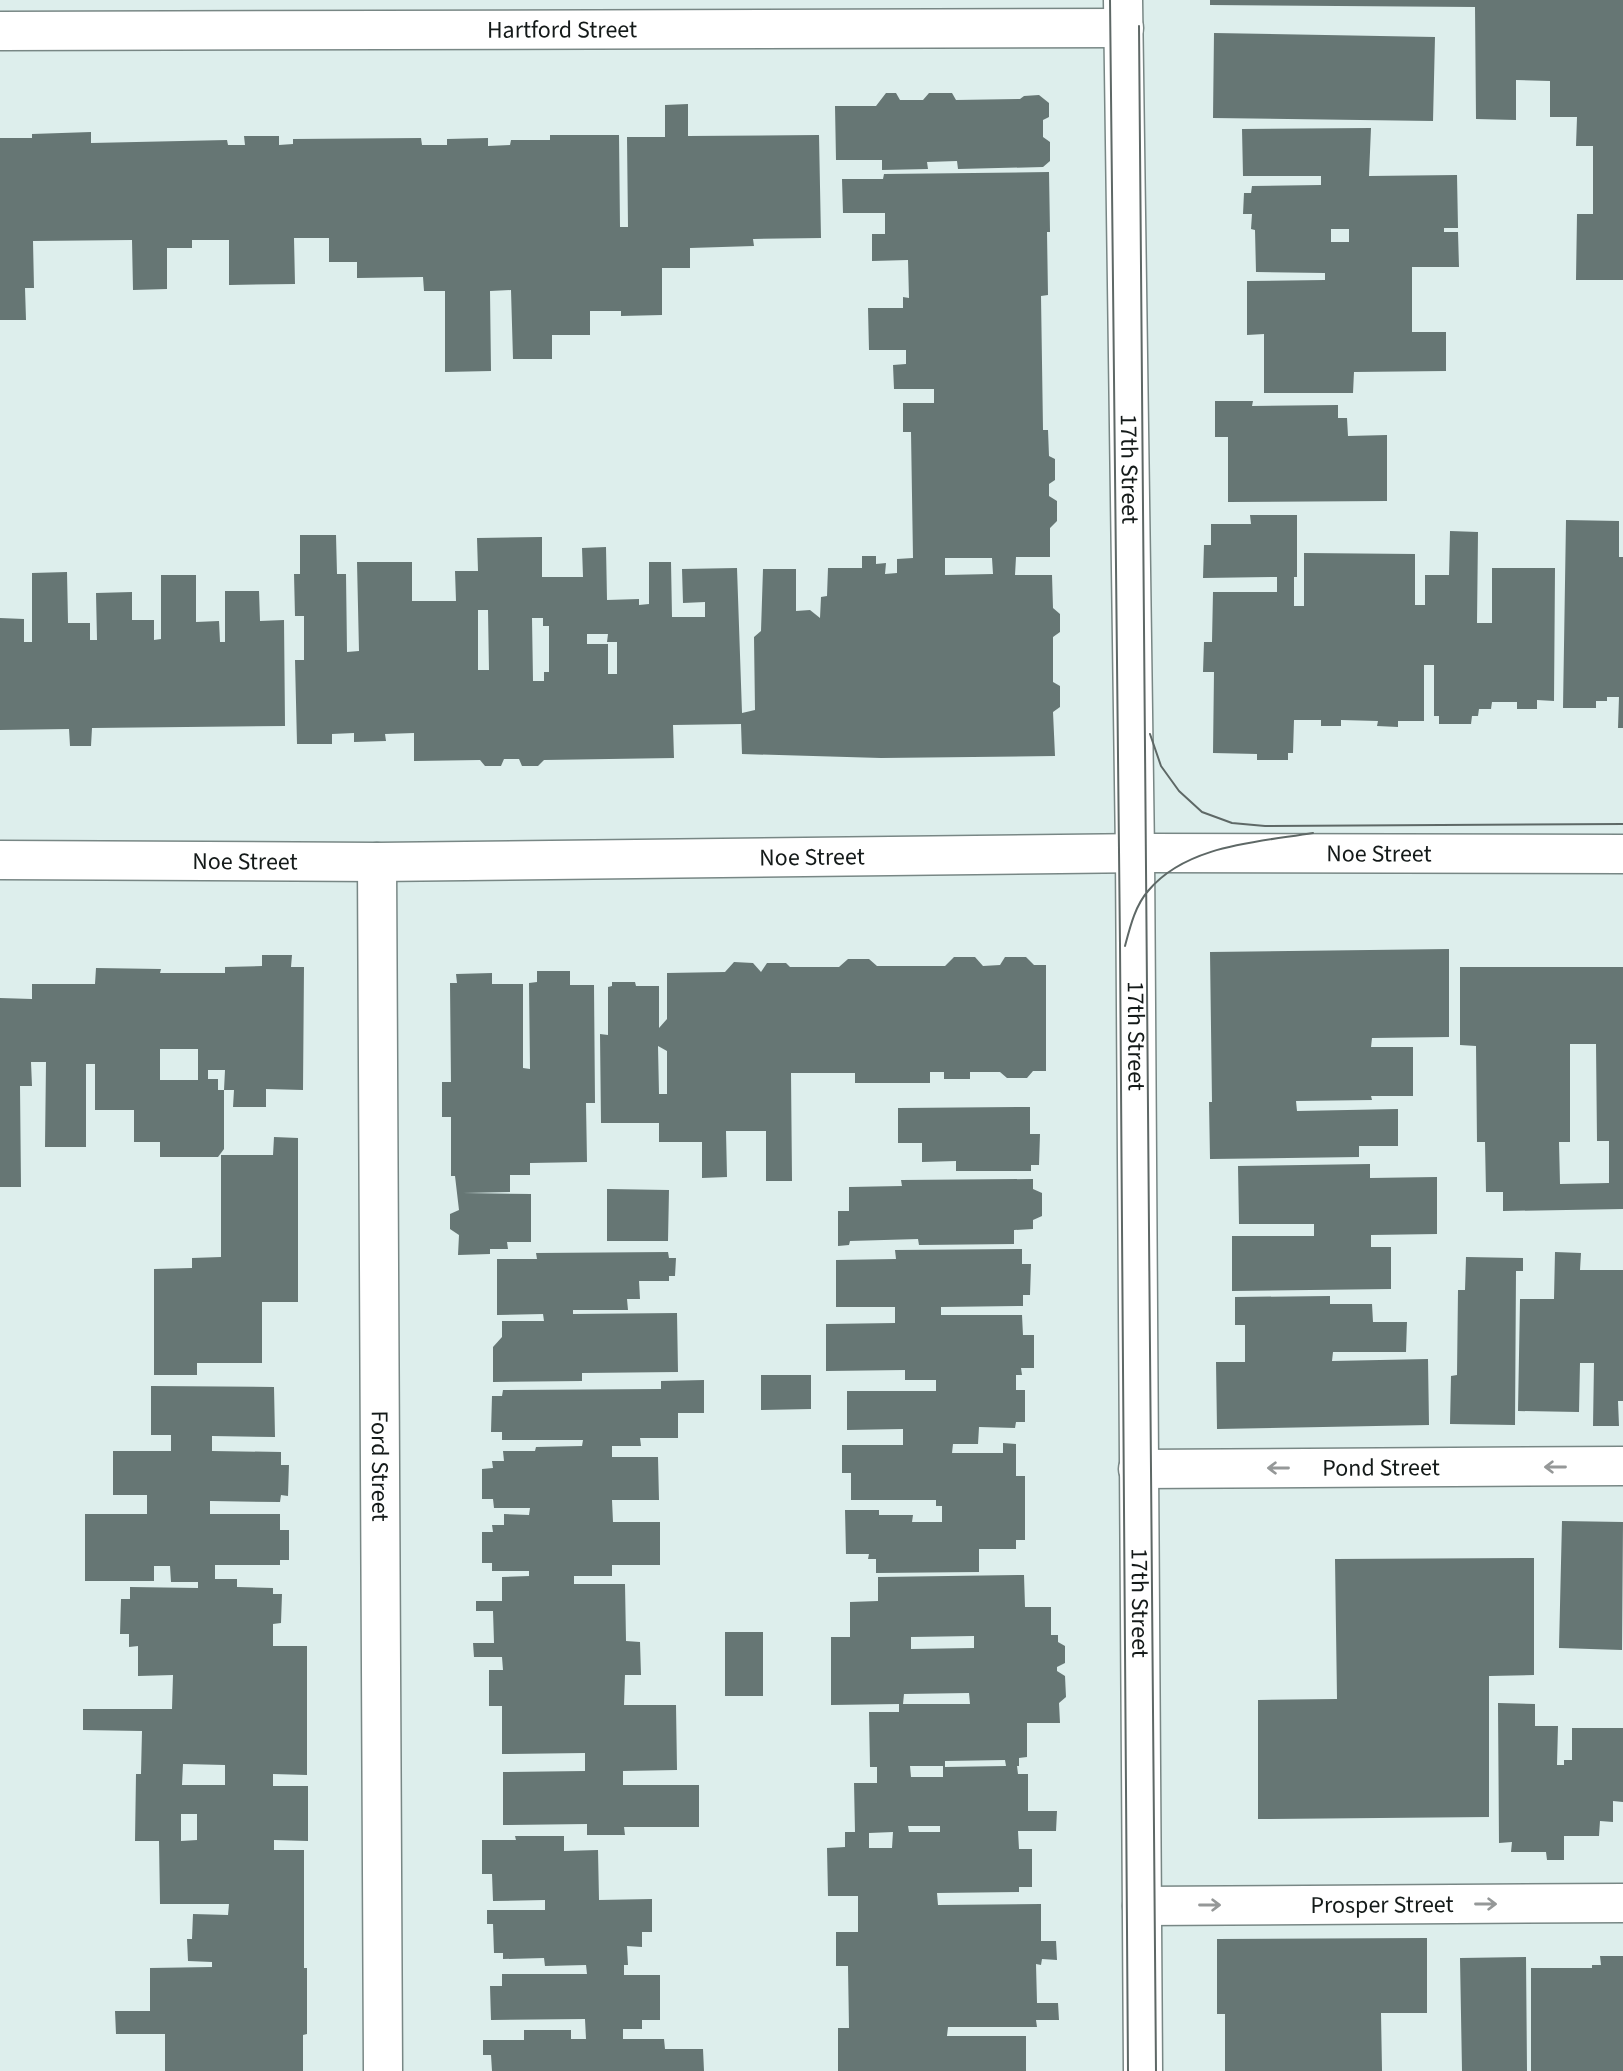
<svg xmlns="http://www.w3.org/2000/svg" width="1623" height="2071" font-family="'Source Sans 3',sans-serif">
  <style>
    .building { fill: #667674; fill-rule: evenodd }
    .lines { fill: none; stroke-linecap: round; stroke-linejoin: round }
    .street-casing { stroke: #788785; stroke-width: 41 }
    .street { stroke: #fff; stroke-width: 38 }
    .tram { stroke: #5e6866; stroke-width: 2 }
    .oneway { stroke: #959898 }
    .labels { text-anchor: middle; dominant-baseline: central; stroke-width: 5; stroke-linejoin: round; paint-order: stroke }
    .street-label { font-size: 24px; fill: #141a19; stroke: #fff }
  </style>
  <rect width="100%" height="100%" fill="#ddeeec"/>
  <path class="building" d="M1210 0H1623V280H1576L1577 214H1593V146H1576L1577 117H1550V81L1516 80V120L1476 119 1475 7 1210 5Z
    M1214 33 1435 37 1433 121 1213 118Z
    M886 93H896L900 100H923L929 93H952L956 100 1020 99 1024 96 1039 95 1049 103V117L1043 120V137L1050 142V161L1043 167 958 169 957 161 927 162 928 169 882 170V160H836L835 106H876Z
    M688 104V136L819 135 821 238 753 239 754 246 690 248V268H662V315L621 316V311H590V335H552V359H513L511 290 490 291 491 371 445 372V291H424L423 277 357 278V262H329V238H294L295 284 229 285V240H192V248H167V289L133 290 132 240 33 241 34 288H25L26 320H0V138H32V134L91 132V143L227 140 228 145H245L244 136H279V145L293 144V139L421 138 422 145H447V139L488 138V146L510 145 511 140H550V135H619L620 227H628L627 137H665V105Z
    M1371 128 1369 176 1457 175 1458 228H1444V232H1458L1459 267H1412V332H1446V371L1354 372 1353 393H1264V334L1247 335V281L1325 280V273L1256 272 1255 230 1251 229 1252 214H1243L1244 193H1251L1252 186 1321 185V176H1243L1242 129ZM1331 229H1349V242H1331Z
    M1049 172 1050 232H1047L1048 295 1041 296 1043 430H1048L1049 456 1055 459V480L1049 484V496L1057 501V521L1050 528V557H1016L1015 575H1052L1053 608 1060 614V632L1053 637V682L1060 686V707L1053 712 1055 756 881 758 742 754 741 724 673 725 674 758 544 760 538 766H522L519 759H504L501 766H485L480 760 414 761V733L385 734 386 741 354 742V733L332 734V744H297L295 660H304V616H295L294 574H300V535H336L337 574H346L347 652 359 651 357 562H412V601H456L455 571H478L477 538 542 537V577H583L582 548 606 547 607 600 639 599V605L649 604V562H671L672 617H705V602L683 603 682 569 737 568 742 713 755 710 754 637 761 631 763 569H796V611L810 610 820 618 821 597 827 596 828 568H862V556H876V564L886 563 885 574 897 573V559L913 558 911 432H903V403H934V389H894L893 365 906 364V350H869L868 308H903V297L909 298 908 260 872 261V234H885V213H843L842 179H883L884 174ZM945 558H992L993 574 945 575ZM478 610H488L489 670H478ZM532 618H543V626H549V672H544V681H533ZM587 634H608L607 642H617V674H608V644H587Z
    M1215 401H1253L1252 406 1338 405V418H1347L1348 436 1387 435V501L1228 502V437H1215Z
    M1250 515H1297V577H1294V606H1304V553L1415 554V605H1425V575H1449L1450 531 1478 532 1477 623H1492V568H1555L1554 701 1537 700V709H1517V702H1492L1491 709H1479L1478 716H1472L1471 724H1439V716H1434V665H1424V721H1398V727L1377 726 1378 721 1341 720V726H1321V720H1294L1293 753H1288V760H1257V754L1213 753 1214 672H1203L1204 642H1212L1213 592H1277V577L1203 578 1204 545H1211V524H1251Z
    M1566 520 1619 521V557H1623V728H1618L1619 697H1607V701H1596V708H1563Z
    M67 572 68 623H90V640H97L96 593 132 592V620H154V640L161 639V575H196V622L219 621 220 642H225V591H259L260 621 284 620 285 726 92 728 91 746H70L69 729 0 730V618L24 619V642H32V573Z
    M1449 949V1037L1372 1038 1371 1047H1413V1096H1371L1372 1100 1296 1101 1297 1111 1398 1109V1146H1359V1157L1210 1159 1209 1102H1212L1210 952Z
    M262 955H292L291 967H304L303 1090 266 1089V1107H233L234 1090H224V1149L218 1157H160V1142H134V1110H95V1064H86V1147H45L46 1062H31L32 1086H20L21 1187H0V998L32 999V984H95L96 968 161 969 160 973H225V967L262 966ZM160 1049H198V1080H160ZM208 1070H225L224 1090H218V1079H208Z
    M954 957H975L983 966 1000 965 1005 957H1026L1034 965H1046V1071H1033L1027 1078H1007L1000 1072H970V1079H944V1072H930V1083H855V1073H791L792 1181H766V1131H726L727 1177 702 1178V1142H659V1123H601L600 1034 608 1035V987L612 986V982H635L636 986H659V1028L667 1019V973L725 972 734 962 753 963 761 972 767 963H786L790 967H839L848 959H869L877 966H945ZM658 1046 667 1051V1094H659Z
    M1460 967H1623V1209L1503 1211V1192H1486L1485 1142H1477L1476 1046 1460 1045ZM1570 1044H1596L1597 1141H1609V1183L1560 1184 1559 1142H1570Z
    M537 971H570V985H594L595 1103H586L587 1162 530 1163V1175H510V1192L463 1193 531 1194V1242H507L508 1249H490V1254L458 1255 459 1235 450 1229V1214L459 1210 455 1176H451V1117H442V1082H451L450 983H457L456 974 492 973V984H523V1068L530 1069 529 983 537 982Z
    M1030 1107V1134H1040L1039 1165H1031V1171H956V1161L922 1162V1143H898V1108Z
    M274 1137 298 1138V1302H262V1363H197V1375H154V1269L192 1268V1258L221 1257V1155H273Z
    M1370 1164V1178L1437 1177V1234L1371 1235V1247H1391V1289L1232 1291V1236H1314V1224H1239L1238 1166Z
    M1033 1179V1189L1042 1193V1216L1033 1220V1229L1014 1230V1244L919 1245 918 1239 850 1241 849 1245 838 1246V1211H849V1187L902 1186 901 1180Z
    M607 1189 669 1190 668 1241H607Z
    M1022 1249V1264H1031L1030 1295H1023V1306L941 1307V1315H1022L1023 1335H1034V1368H1021L1022 1375H1016V1390H1025V1422H1016L1015 1428 979 1427 978 1444H953L952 1453H1003V1443L1016 1444V1476H1025V1540H1016V1549H979V1572L876 1573V1559H868L869 1554H846L845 1510H879V1515H913L912 1522H942V1506H936V1500H851V1473H842V1445H903V1429L847 1430V1391H936V1380H905V1370L826 1371V1324L895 1323V1307H836V1260L896 1259 895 1250Z
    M668 1252 669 1258H676L675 1276H669V1281H639L640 1299H627L628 1310H573V1314L677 1313 678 1372 582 1373V1381L493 1382V1347L502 1337V1321H544L543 1314 497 1315V1259H537L536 1253Z
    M1555 1252 1581 1253 1580 1270H1623V1401H1618L1619 1426H1593L1594 1363H1580L1579 1412 1518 1411 1520 1299H1554Z
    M1466 1257 1523 1258V1271H1516L1515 1425 1450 1424 1451 1376 1457 1375 1458 1290H1465Z
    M1330 1296V1304H1372L1373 1322H1407L1406 1352H1333L1332 1361 1428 1359 1429 1425 1217 1429 1216 1362H1245V1325H1235V1297Z
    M761 1375H811V1409L761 1410Z
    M704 1380V1413H678V1438H640L641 1446H612V1457H658L659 1500H612L613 1522H660V1565H612V1576H574V1584H625L626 1641 640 1642 641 1675H625L624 1705H676L677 1770 623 1771V1785H699V1827H624L625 1835H587V1824L503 1825V1772L585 1771V1753L502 1754V1706H489V1670H503L502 1657H474L473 1643H494L493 1611H476V1601H502V1577L529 1576V1571H492V1563H482V1532H493L492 1525H504V1514L529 1515 530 1508H494L493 1499H482V1469L493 1468 492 1461H504L503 1451H535L536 1447 582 1446 583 1440H502V1432H491L492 1396H502L503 1390 661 1389V1381Z
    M151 1386 274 1387 275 1437 212 1436V1451L281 1452V1465H289L288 1496 281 1495 280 1502 210 1501V1514H280V1530H289V1560H280V1565H215V1579H237V1587L273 1588V1594H282L281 1623 273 1624V1646H307V1775L273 1774V1786H308V1841L274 1840V1850H304V1968H307V2034L303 2035V2071H165V2034H116L115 2011H150V1968L212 1967V1962L188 1961 187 1939H192L193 1914 228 1915 229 1904H160L159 1841H135L136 1774H141L142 1731 83 1730V1709H172L173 1675 138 1676V1646L129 1647V1634H120L121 1599H130V1587L198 1588V1582H171L170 1566H154V1581H85V1514H147V1495H113V1451H171V1435H151ZM183 1764 225 1765V1785H182ZM181 1814H197V1840L181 1841Z
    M1562 1521 1623 1522 1622 1650 1559 1648Z
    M1534 1558V1675L1489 1676V1817L1258 1819V1700L1337 1699 1335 1559Z
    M1024 1575 1025 1607H1051V1635H1058V1642L1065 1646V1663L1057 1667V1671L1065 1676 1066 1697 1059 1703 1060 1723H1027V1757L1019 1758V1766H1017L1018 1774H1028V1811H1057L1056 1831H1018L1019 1849H1032V1887H1019V1892L937 1893 938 1905 1041 1904V1941H1056L1057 1960 1042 1959 1041 1965 1036 1964 1037 2003H1058L1059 2020H1036L1037 2027H948L947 2036H1026V2071H838V2028H849L848 1966H836V1932H858V1896H828L827 1848 845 1847V1832H855L854 1783H877V1767H870L869 1712H899V1704L831 1705V1637H850V1602L878 1601V1577ZM974 1636V1648L911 1649V1637ZM969 1693 970 1704H903L904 1694ZM1005 1760 1006 1766 945 1767V1761ZM910 1766H943V1777H911ZM908 1826H940V1832H909ZM893 1832 892 1848H869V1833Z
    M725 1632H763V1696H725Z
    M1498 1703 1535 1704V1726H1558L1557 1765H1564V1760H1572V1728H1623V1802L1613 1801V1822L1600 1821 1599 1836H1564V1860H1547L1546 1852H1511L1512 1842 1499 1843Z
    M515 1836H564V1851L598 1850 599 1900 652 1899V1932H642V1947L627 1946 628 1965H624V1975H660V2020H642V2029H623V2039H664L665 2049H703L704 2071H492L491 2055H483V2040H524V2030H571V2039H586L585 2019 491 2020 490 1986H502V1974H587L586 1965 545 1966 544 1958 503 1959V1953H494L493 1924H487V1910H545V1900L493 1901 492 1874H482V1840H516Z
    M1427 1938V2013H1381L1382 2071H1225V2014H1217V1939Z
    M1600 1956H1623V2071H1531V1968H1592V1965H1601Z
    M1526 1957 1527 2071H1462L1460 1958Z"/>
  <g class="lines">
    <g class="street-casing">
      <g id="street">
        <path id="s1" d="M1123 0 1135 854 1143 2071"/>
        <path id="s2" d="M0 31 1124 28"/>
        <path id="s3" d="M0 860 377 862 1147 853 1623 854"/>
        <path id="s4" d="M377 862 383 2071"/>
        <path id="s5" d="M1138 1469 1623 1466"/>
        <path id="s6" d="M1142 1906 1623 1903"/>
      </g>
    </g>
    <use href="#street" class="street"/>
    <path class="tram" d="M1110 0 1120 945 1128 2071
      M1139 26C1144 708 1151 1389 1156 2071
      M1150 734 1161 766 1179 791 1202 812 1232 823 1265 826 1623 824
      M1125 946C1130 927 1135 906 1148 891 1186 845 1258 842 1313 833"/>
  </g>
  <defs><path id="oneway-shaft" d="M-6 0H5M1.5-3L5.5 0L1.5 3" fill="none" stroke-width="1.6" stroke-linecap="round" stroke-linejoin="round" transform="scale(1.75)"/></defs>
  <g class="oneway">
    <use href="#oneway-shaft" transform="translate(1555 1467) rotate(180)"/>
    <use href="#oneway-shaft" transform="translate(1278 1468) rotate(180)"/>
    <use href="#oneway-shaft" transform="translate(1486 1904)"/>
    <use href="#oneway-shaft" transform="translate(1210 1905)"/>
  </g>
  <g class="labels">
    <g class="street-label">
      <text stroke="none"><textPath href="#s2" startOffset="562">Hartford Street</textPath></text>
      <text stroke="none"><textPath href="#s1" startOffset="469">17th Street</textPath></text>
      <text stroke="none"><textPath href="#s3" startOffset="1379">Noe Street</textPath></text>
      <text stroke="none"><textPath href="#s3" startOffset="812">Noe Street</textPath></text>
      <text stroke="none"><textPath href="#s3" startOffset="245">Noe Street</textPath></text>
      <text stroke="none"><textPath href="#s1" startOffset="1036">17th Street</textPath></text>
      <text stroke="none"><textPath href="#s4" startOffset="604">Ford Street</textPath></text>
      <text stroke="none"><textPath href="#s5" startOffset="243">Pond Street</textPath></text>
      <text stroke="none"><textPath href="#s1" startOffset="1603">17th Street</textPath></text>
      <text stroke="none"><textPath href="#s6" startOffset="240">Prosper Street</textPath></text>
    </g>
  </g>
</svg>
